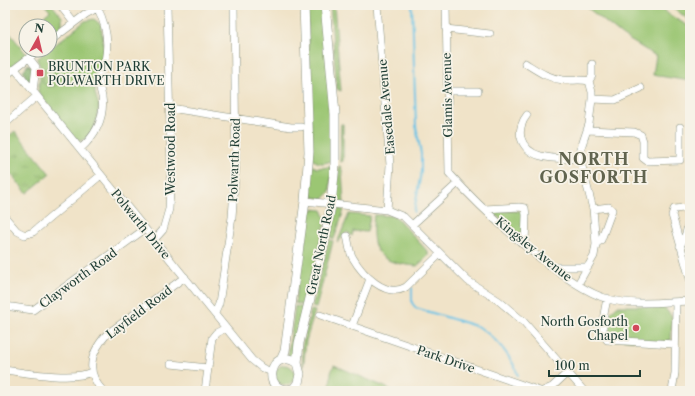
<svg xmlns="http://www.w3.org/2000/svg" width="695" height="396" font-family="'Libre Caslon Text',serif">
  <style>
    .green { fill: #9bc673; stroke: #5d8254 }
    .forest { fill: url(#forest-firs); stroke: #4e744c }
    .park { fill: url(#park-tufts); stroke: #5d8254 }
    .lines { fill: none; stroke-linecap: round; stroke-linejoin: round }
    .stream { stroke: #68c3e6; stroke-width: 2 }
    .minor-casing { stroke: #88907e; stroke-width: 8 }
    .major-casing { stroke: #88907e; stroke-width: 10 }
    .minor { stroke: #fff; stroke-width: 7 }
    .major { stroke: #fff; stroke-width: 9 }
    .poi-dot { fill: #d1495b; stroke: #f7f3e8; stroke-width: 1.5 }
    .labels { text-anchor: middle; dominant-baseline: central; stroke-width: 3.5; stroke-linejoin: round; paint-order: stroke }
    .poi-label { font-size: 12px; fill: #1f3d34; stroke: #f7f3e8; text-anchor: start }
    .street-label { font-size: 12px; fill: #1f3d34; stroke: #f7f3e8 }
    .district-label { font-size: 16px; font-weight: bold; letter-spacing: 1px; fill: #61644f; stroke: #f7f3e8 }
  </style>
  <defs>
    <pattern id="forest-firs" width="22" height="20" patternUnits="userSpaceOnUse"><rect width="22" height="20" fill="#7cab65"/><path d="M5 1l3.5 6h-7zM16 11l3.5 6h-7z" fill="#658c54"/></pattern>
    <pattern id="park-tufts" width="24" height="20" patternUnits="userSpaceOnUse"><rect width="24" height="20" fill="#9bc673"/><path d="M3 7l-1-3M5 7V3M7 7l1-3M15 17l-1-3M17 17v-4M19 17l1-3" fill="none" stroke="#7ea25f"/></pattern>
  </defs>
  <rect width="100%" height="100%" fill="#f7f3e8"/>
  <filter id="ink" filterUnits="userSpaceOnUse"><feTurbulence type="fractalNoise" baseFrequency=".025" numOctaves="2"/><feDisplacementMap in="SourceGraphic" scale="8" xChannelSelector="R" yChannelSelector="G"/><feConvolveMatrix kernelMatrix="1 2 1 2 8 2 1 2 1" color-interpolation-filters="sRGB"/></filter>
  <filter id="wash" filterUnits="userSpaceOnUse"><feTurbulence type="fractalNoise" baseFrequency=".012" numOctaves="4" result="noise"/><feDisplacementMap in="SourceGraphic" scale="16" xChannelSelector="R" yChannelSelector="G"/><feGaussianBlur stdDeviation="0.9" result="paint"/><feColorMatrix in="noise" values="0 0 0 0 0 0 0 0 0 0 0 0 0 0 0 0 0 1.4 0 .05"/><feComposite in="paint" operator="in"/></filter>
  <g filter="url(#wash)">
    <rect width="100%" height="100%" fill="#f0e3c8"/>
    <path class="green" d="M45 5H52L62 17V29L50 38V26H47L44 21 39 20 50 11Z
      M307 5H323L331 102V161C323 164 319 164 312 159Z
      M330 5H334L341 91 337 89Z
      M584 5H660L668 14 690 27V81L653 75 656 56 623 36Z
      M670 5H690V21Z
      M94 19 101 25 104 50 101 64 95 75V93L99 106 95 125 89 137 80 141 74 138 38 92 41 68 37 59 85 21Z
      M5 27 27 55 5 72Z
      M341 124H343V161L340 162Z
      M311 165 317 168 331 167 330 192 323 199 313 197 310 192Z
      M339 166H340L342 170 344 204 336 199Z
      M313 209 322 210 326 219 305 306 295 303 307 215Z
      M339 209 344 210 334 239 330 237 334 214Z
      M499 211H520L523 213V232L518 235 495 214Z
      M349 214 370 216 367 232 353 231 352 236 347 232 337 243Z
      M374 215 395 216 428 252V256L417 266C380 263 369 254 374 215Z
      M329 240 333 241 316 308 312 307Z
      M295 306 304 308 295 357 288 356Z
      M617 306H663L672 317 671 340 664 342 616 339C606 332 608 325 609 314Z
      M311 310 315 311 306 341 303 370 302 346Z
      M334 365 394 391H330L331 373Z
      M275 375a10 10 0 1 1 20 0a10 10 0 1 1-20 0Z"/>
    <path class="forest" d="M28 64 33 67V80L27 81 23 71Z"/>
    <path class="park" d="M45 68C55 70 67 77 54 86L49 87 42 82Z
      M15 131 50 174 27 193 5 167V139Z"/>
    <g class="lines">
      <path class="stream" d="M412 5 416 126 421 154V172L414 212
        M412 288V303L416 308 479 327C496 338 513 358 518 376
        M515 390 516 391"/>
    </g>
  </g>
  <g filter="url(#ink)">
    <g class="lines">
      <g class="minor-casing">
        <path id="minor" d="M60 5 74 23
          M377 5 390 165 387 210
          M446 5 449 173C480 208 564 287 608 299 633 306 664 302 690 301
          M446 29 490 34
          M50 41 86 14 103 5
          M29 58 36 67 33 91
          M525 63C538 71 547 78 563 80 572 81 580 79 589 81
          M15 69 252 360 262 368 272 372
          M5 76 39 50
          M447 91H478
          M592 99 615 100 641 88
          M170 108 291 127H301
          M527 115C522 121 519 130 521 138 528 162 560 158 580 159
          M5 124 37 96
          M587 130 634 132 641 135 643 141V158L647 161 680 160V127
          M80 149C95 136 105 118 102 97 101 91 98 85 99 79 99 73 103 67 105 61 109 43 106 24 97 7
          M305 201 387 210 404 217 468 281 499 301 524 322 584 391
          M485 209 519 207 525 208 526 215 525 244
          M593 209 609 207 612 210 601 240 596 244
          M5 217 17 231 25 235 33 232 101 175
          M412 225 458 183
          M347 236C349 243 349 252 353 258 362 274 386 299 406 287L440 254
          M154 240 163 230 169 209 171 168 167 5
          M680 246C687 234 690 224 687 210L684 208 674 209 672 215 690 279
          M553 267H588
          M578 284 594 256 596 244 593 209 580 159 581 148 589 124 592 99V92L589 81 592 76V64
          M607 298C605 311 599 329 607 340L674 344
          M5 306 33 310 145 229
          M215 313 219 304 232 217 236 164 234 5
          M320 315 540 391
          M352 326 370 279
          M171 364 208 368
          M5 370C25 373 75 381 91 372
          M103 391C85 372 90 353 107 334L185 277
          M205 391 212 338 216 333 226 328
          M543 391 552 387 567 373
          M672 391 675 373 676 302"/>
      </g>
      <g class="major-casing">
        <path id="major" d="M281 360 285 351 305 201 309 152 304 5
          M293 389C259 396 270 344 297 363
          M292 391 298 383 300 374 297 363 299 343 327 229 331 205 335 164V114L325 5"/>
      </g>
      <use href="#minor" class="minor"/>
      <use href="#major" class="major"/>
    </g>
  </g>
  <g class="poi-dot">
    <rect x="36" y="69" width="8" height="8" rx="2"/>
    <circle cx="636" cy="328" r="4"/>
  </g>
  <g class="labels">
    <g class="poi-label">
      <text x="48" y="66">BRUNTON PARK<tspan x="48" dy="14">POLWARTH DRIVE</tspan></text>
      <text x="628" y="321" text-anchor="end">North Gosforth<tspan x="628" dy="14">Chapel</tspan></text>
    </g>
    <g class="street-label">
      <text transform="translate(447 95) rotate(-91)">Glamis Avenue</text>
      <text transform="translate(386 107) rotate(-95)">Easedale Avenue</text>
      <text transform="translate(170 149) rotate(-90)">Westwood Road</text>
      <text transform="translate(234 160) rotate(-88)">Polwarth Road</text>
      <text transform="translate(141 224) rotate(51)">Polwarth Drive</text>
      <text transform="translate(321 245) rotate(-78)">Great North Road</text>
      <text transform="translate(534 249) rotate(39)">Kingsley Avenue</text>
      <text transform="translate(78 278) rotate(-36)">Clayworth Road</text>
      <text transform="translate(139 312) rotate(-37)">Layfield Road</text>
      <text transform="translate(446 359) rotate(19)">Park Drive</text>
    </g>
    <g class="district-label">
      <text x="594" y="159">NORTH<tspan x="594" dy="18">GOSFORTH</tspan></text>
    </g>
  </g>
  <rect width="695" height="396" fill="none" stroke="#f7f3e8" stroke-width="20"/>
  <g transform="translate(38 38) rotate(8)"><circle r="19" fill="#f7f3e8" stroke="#a1aaa0"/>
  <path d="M0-3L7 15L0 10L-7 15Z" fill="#d1495b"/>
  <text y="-6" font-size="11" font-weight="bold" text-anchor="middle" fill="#1f3d34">N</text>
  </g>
  <path d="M549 370v6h91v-6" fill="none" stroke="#1f3d34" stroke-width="2"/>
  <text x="555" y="370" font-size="12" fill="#1f3d34" stroke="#f7f3e8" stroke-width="3" paint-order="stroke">100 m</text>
</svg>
